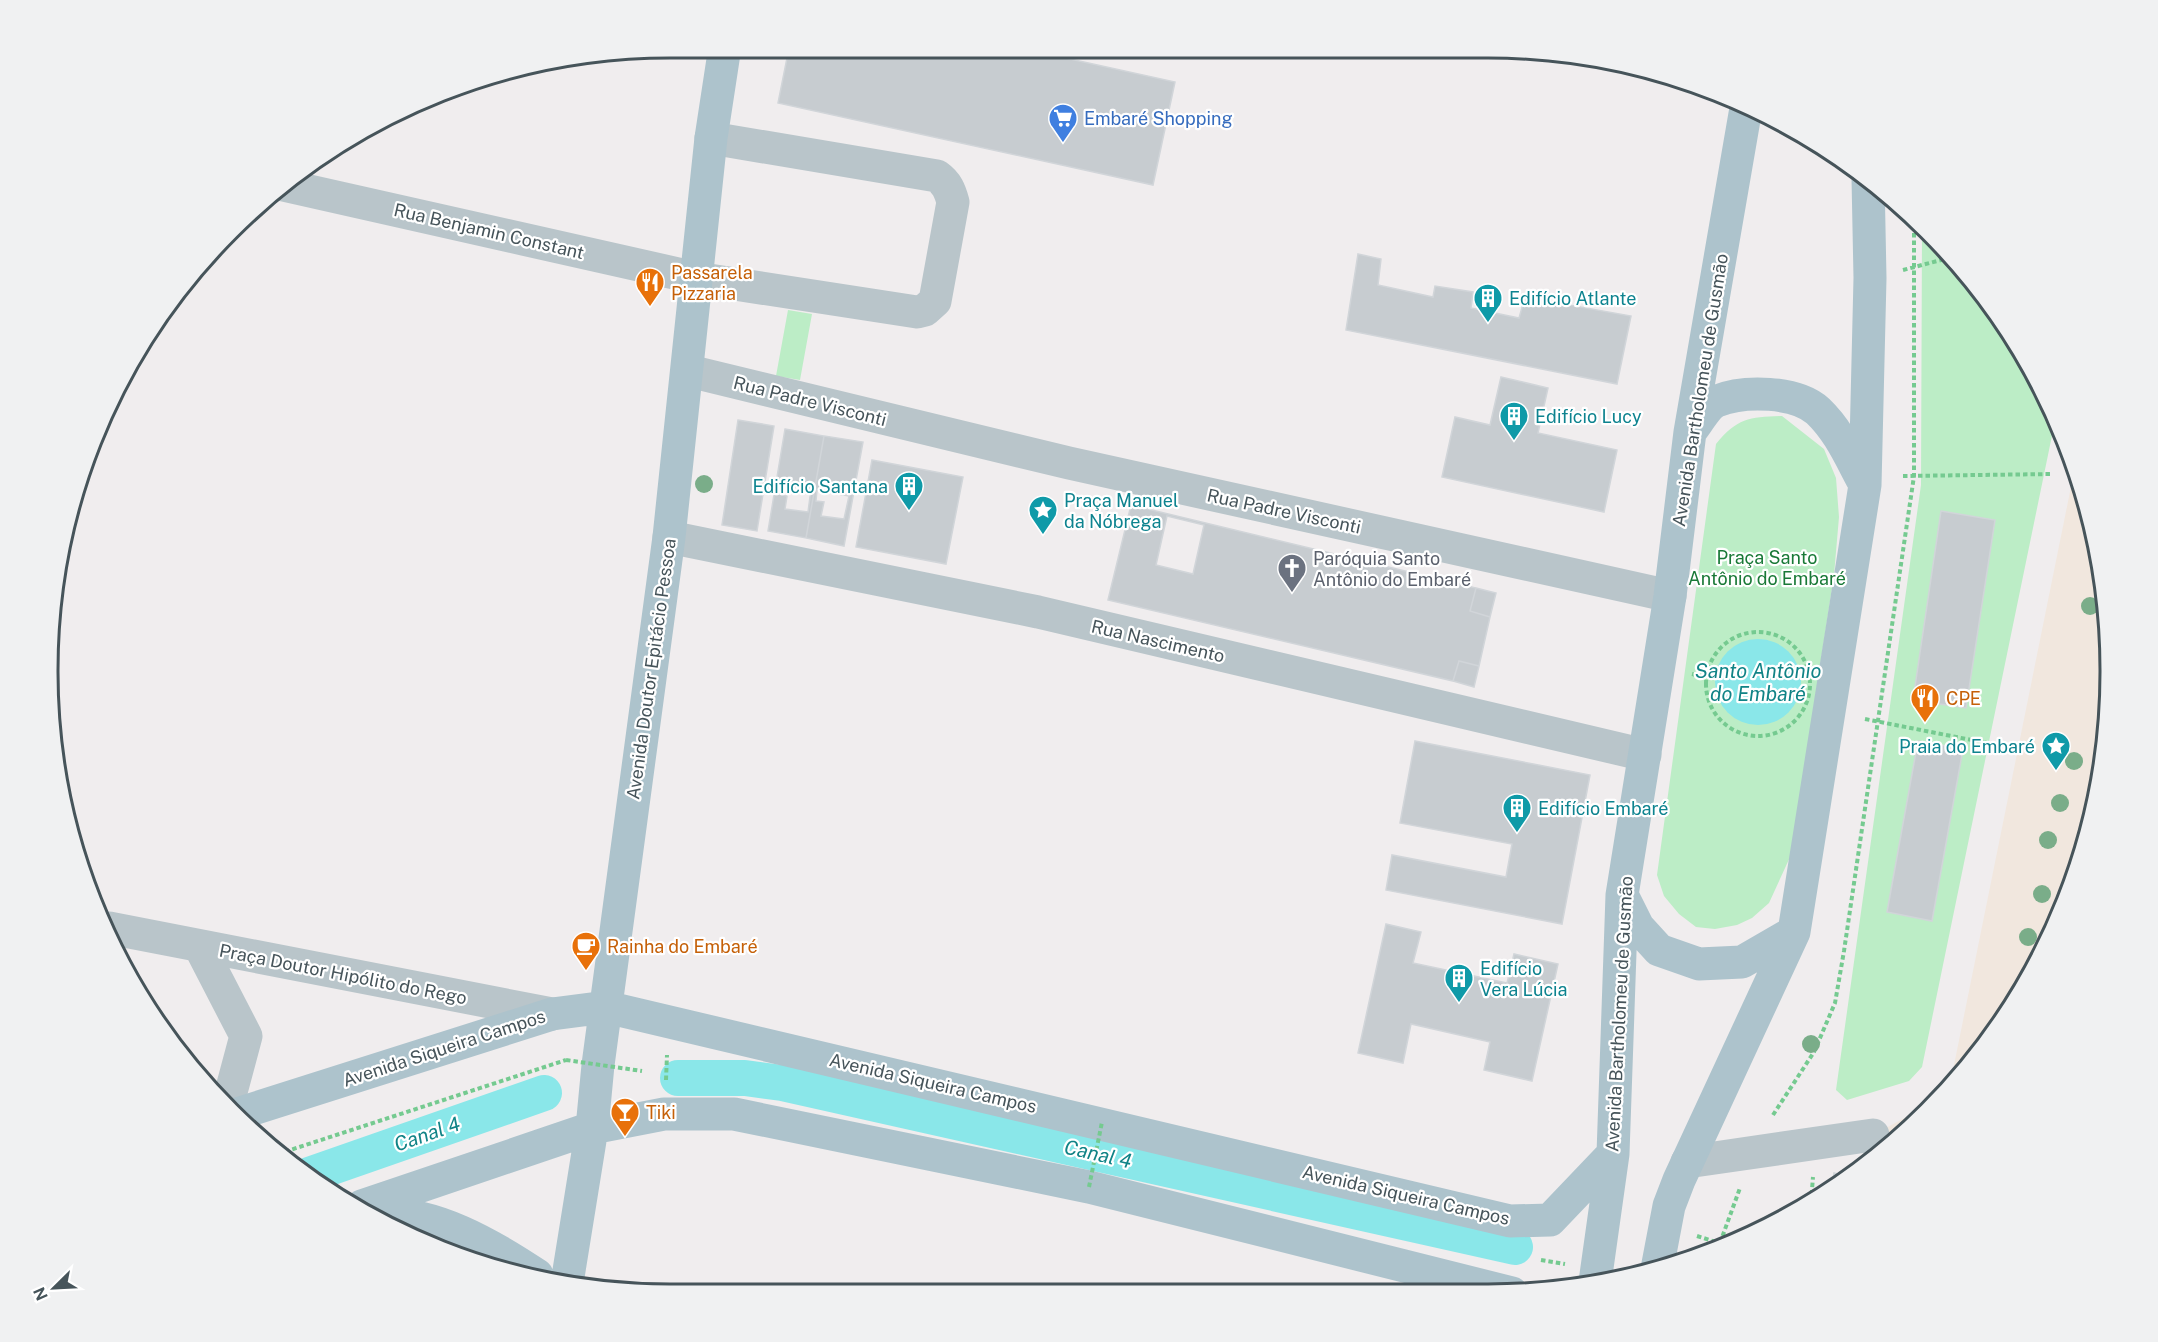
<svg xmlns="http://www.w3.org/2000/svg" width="2158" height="1342" font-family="'Public Sans',sans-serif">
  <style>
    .green { fill: #bcedc6 }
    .sand { fill: #f1e7de }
    .water { fill: #8ae7e9 }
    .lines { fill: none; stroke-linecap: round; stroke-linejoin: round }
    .canal { stroke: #8ae7e9; stroke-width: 36 }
    .building { fill: #c7ccd0; stroke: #d1d5d9; stroke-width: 1.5; fill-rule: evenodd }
    .path { stroke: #75ca90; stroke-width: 4; stroke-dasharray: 4.5 3; stroke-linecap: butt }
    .minor { stroke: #b9c5ca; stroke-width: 33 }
    .major { stroke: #adc3cc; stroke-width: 33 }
    .path-bridge { stroke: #75ca90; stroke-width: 4; stroke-dasharray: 4.5 3; stroke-linecap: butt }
    .tree { fill: #7aad89 }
    .labels { text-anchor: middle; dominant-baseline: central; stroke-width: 4.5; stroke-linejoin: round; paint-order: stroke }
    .shop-label { font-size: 18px; fill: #366cbe; stroke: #fff; text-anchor: start }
    .street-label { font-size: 18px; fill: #46545a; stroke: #fff }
    .food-label { font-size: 18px; fill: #c56008; stroke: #fff; text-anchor: start }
    .culture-label { font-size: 18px; fill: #0d838f; stroke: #fff; text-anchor: start }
    .park-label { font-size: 18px; fill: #197937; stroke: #fff }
    .worship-label { font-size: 18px; fill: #5b616d; stroke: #fff; text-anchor: start }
    .water-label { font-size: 20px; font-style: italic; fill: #108386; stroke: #fff }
    .rim { fill: none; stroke: #46545a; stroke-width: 3 }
  </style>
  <rect width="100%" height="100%" fill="#f0edee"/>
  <path class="green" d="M1922 229 1955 260 2026 359 2055 421 1922 1067 1909 1081 1847 1100 1836 1090 1921 485Z
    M788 310 812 314 800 380 776 376Z
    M1782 416 1824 449 1836 478 1839 517 1834 575 1791 855 1769 903 1752 918 1737 925 1715 929 1696 927 1679 914 1664 896 1657 875 1716 444C1737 418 1750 417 1782 416Z"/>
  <path class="sand" d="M2075 467 2105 589 2109 711 2089 832 2046 946 1981 1050 1940 1094 1952 1075Z
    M1932 1103 1890 1145 1873 1135Z"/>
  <path class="water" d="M1715 682a43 43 0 1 1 86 0a43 43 0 1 1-86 0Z"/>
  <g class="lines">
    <path class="canal" d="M678 1078H745L782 1083 1515 1247
      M309 1175 544 1093"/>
  </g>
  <path class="building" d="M788 53H1043L1175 82 1153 185 778 103Z
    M1358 254 1381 259 1378 285 1433 297 1435 286 1473 292 1471 308 1519 318 1525 297 1631 316 1617 384 1346 330Z
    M1501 377 1548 388 1538 433 1617 450 1604 512 1442 477 1455 417 1490 425Z
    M738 420 774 426 757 531 722 525Z
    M785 429 824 436 806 538 768 531ZM780 484 811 489 808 512 785 509 787 496 779 494Z
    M824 436 863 442 844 546 806 538ZM817 490 849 496 844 519 821 516 824 502 816 501Z
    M872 460 963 477 946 564 856 547Z
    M1131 505 1476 588 1470 611 1490 617 1479 666 1459 661 1453 681 1108 600ZM1167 516 1204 525 1193 574 1156 565Z
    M1941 511 1995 520 1966 708 1913 700Z
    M1476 588 1496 593 1490 617 1470 611Z
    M1459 661 1479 666 1474 687 1453 681Z
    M1415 741 1590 775 1562 924 1386 890 1392 855 1506 877 1512 844 1400 823Z
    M1918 741 1963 749 1932 921 1887 912Z
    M1386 924 1421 932 1413 963 1507 983 1514 954 1558 964 1532 1081 1484 1070 1490 1042 1411 1024 1403 1063 1358 1053Z
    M1834 1173 1847 1176 1832 1187Z"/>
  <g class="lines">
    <path class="path" d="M1903 270 1945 259 1957 263
      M1903 476 2052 474
      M1706 684a52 52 0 1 1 104 0a52 52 0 1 1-104 0Z
      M1692 674 1706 677
      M1865 719 1997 745
      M666 1080 667 1055
      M1773 1115 1814 1052 1835 1003 1844 951 1914 476V222
      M278 1154 566 1060
      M1811 1202 1813 1177
      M1697 1236 1719 1243
      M1720 1243 1740 1188
      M1541 1260 1565 1264"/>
    <path class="minor" d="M283 185 696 278 917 312 925 310 935 301 953 202C950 191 947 183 937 176L711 138
      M689 371 1069 463 1670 596
      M669 537 1038 612 1645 755
      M109 928 552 1014
      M200 947 246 1036 227 1107
      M1687 1162 1873 1135"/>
    <path class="major" d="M1690 432C1697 424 1707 405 1717 401 1744 390 1796 391 1818 411 1839 431 1850 457 1863 481
      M1622 895 1638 927 1659 950 1699 964 1742 962 1794 932
      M234 1115 552 1014 606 1007 1510 1221 1550 1220 1613 1154
      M362 1206 592 1128 664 1114H734L1089 1187 1512 1293
      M377 1214C433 1210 492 1245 537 1275
      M1657 1269 1669 1206 1679 1180 1794 932 1865 485 1870 278 1868 178
      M1595 1282 1613 1154 1622 895 1670 596 1690 432 1746 108
      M567 1283 592 1128 598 1065 669 537 711 138 724 53"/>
    <path class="path-bridge" d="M566 1060 642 1071
      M1089 1187 1102 1122"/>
  </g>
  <g class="tree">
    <circle cx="704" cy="484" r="9"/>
    <circle cx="2090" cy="606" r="9"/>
    <circle cx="2074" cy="761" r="9"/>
    <circle cx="2060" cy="803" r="9"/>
    <circle cx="2048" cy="840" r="9"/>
    <circle cx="2042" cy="894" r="9"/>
    <circle cx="2028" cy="937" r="9"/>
    <circle cx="1811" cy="1044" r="9"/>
  </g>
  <defs>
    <g id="supermarket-pin" transform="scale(1.5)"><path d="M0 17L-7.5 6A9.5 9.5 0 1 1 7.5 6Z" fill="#3f7fe0" stroke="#fff"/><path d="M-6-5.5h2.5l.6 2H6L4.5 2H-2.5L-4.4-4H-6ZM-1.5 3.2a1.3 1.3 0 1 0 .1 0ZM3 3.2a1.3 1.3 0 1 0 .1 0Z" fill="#fff"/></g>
    <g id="restaurant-pin" transform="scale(1.5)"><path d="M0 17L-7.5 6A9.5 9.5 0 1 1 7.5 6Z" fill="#e8710a" stroke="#fff"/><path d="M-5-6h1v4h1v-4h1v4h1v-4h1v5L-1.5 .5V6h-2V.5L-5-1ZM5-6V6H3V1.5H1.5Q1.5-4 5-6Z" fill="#fff"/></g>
    <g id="building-pin" transform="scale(1.5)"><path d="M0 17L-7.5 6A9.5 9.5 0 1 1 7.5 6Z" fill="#0f9aa8" stroke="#fff"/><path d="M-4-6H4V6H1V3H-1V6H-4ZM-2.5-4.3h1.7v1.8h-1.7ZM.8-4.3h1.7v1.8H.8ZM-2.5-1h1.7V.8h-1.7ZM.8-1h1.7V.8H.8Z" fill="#fff"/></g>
    <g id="sight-pin" transform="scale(1.5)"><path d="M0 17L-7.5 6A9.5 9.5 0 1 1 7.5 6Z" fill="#0f9aa8" stroke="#fff"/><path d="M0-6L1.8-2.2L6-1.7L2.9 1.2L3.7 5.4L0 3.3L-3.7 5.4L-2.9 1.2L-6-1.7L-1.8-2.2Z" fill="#fff"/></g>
    <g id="church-pin" transform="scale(1.5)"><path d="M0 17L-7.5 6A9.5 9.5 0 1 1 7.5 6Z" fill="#6b7280" stroke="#fff"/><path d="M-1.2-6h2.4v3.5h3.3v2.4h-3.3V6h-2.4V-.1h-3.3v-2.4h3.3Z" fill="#fff"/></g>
    <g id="cafe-pin" transform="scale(1.5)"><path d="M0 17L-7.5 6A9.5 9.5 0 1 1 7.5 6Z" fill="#e8710a" stroke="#fff"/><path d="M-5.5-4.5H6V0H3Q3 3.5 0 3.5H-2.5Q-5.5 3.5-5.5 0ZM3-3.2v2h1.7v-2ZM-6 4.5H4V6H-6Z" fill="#fff"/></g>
    <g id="bar-pin" transform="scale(1.5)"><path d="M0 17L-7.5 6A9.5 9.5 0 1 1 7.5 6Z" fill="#e8710a" stroke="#fff"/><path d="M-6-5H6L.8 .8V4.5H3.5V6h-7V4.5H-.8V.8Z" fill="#fff"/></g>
  </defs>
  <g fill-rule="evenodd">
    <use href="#supermarket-pin" x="1063" y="118"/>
    <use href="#restaurant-pin" x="650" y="282"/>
    <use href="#building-pin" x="1488" y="298"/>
    <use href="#building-pin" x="1514" y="416"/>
    <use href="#building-pin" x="909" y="486"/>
    <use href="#sight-pin" x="1043" y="510"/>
    <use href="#church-pin" x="1292" y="568"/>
    <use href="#restaurant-pin" x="1925" y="698"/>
    <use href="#sight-pin" x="2056" y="746"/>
    <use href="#building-pin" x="1517" y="808"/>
    <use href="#cafe-pin" x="586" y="946"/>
    <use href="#building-pin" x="1459" y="978"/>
    <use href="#bar-pin" x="625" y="1112"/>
  </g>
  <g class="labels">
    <g class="shop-label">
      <text x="1084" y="118">Embaré Shopping</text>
    </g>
    <g class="street-label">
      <text transform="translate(489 231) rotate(13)">Rua Benjamin Constant</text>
      <text transform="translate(1700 390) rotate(-81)">Avenida Bartholomeu de Gusmão</text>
      <text transform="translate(810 401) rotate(14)">Rua Padre Visconti</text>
      <text transform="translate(1284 511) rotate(12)">Rua Padre Visconti</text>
      <text transform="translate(1158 641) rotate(13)">Rua Nascimento</text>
      <text transform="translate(651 669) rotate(-82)">Avenida Doutor Epitácio Pessoa</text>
      <text transform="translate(343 974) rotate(11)">Praça Doutor Hipólito do Rego</text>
      <text transform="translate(1619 1014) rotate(-87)">Avenida Bartholomeu de Gusmão</text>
      <text transform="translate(444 1048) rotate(-18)">Avenida Siqueira Campos</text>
      <text transform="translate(933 1083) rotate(13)">Avenida Siqueira Campos</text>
      <text transform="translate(1406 1195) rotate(13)">Avenida Siqueira Campos</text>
    </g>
    <g class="food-label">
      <text x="671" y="272">Passarela<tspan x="671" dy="21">Pizzaria</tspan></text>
      <text x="1946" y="698">CPE</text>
      <text x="607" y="946">Rainha do Embaré</text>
      <text x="646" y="1112">Tiki</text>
    </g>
    <g class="culture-label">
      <text x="1509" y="298">Edifício Atlante</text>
      <text x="1535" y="416">Edifício Lucy</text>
      <text x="888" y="486" text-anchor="end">Edifício Santana</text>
      <text x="1064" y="500">Praça Manuel<tspan x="1064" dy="21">da Nóbrega</tspan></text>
      <text x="2035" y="746" text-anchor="end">Praia do Embaré</text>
      <text x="1538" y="808">Edifício Embaré</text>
      <text x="1480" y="968">Edifício<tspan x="1480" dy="21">Vera Lúcia</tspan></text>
    </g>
    <g class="park-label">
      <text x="1767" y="557">Praça Santo<tspan x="1767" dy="21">Antônio do Embaré</tspan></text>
    </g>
    <g class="worship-label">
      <text x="1313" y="558">Paróquia Santo<tspan x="1313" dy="21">Antônio do Embaré</tspan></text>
    </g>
    <g class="water-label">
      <text x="1758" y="671">Santo Antônio<tspan x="1758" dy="23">do Embaré</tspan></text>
      <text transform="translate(427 1134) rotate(-19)">Canal 4</text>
      <text transform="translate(1098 1154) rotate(13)">Canal 4</text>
    </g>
  </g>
  <path d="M0 0H2158V1342H0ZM670 58H1488A612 612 0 0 1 2100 670V672A612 612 0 0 1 1488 1284H670A612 612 0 0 1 58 672V670A612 612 0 0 1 670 58Z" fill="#f0f1f2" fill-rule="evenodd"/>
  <path class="rim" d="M670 58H1488A612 612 0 0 1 2100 670V672A612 612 0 0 1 1488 1284H670A612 612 0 0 1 58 672V670A612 612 0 0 1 670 58Z"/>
  <g transform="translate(54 1288) rotate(246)" stroke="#ffffff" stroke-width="4.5" paint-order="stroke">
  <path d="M0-4.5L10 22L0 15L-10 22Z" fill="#46545a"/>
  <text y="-9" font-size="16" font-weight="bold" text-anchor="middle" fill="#46545a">N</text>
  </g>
</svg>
